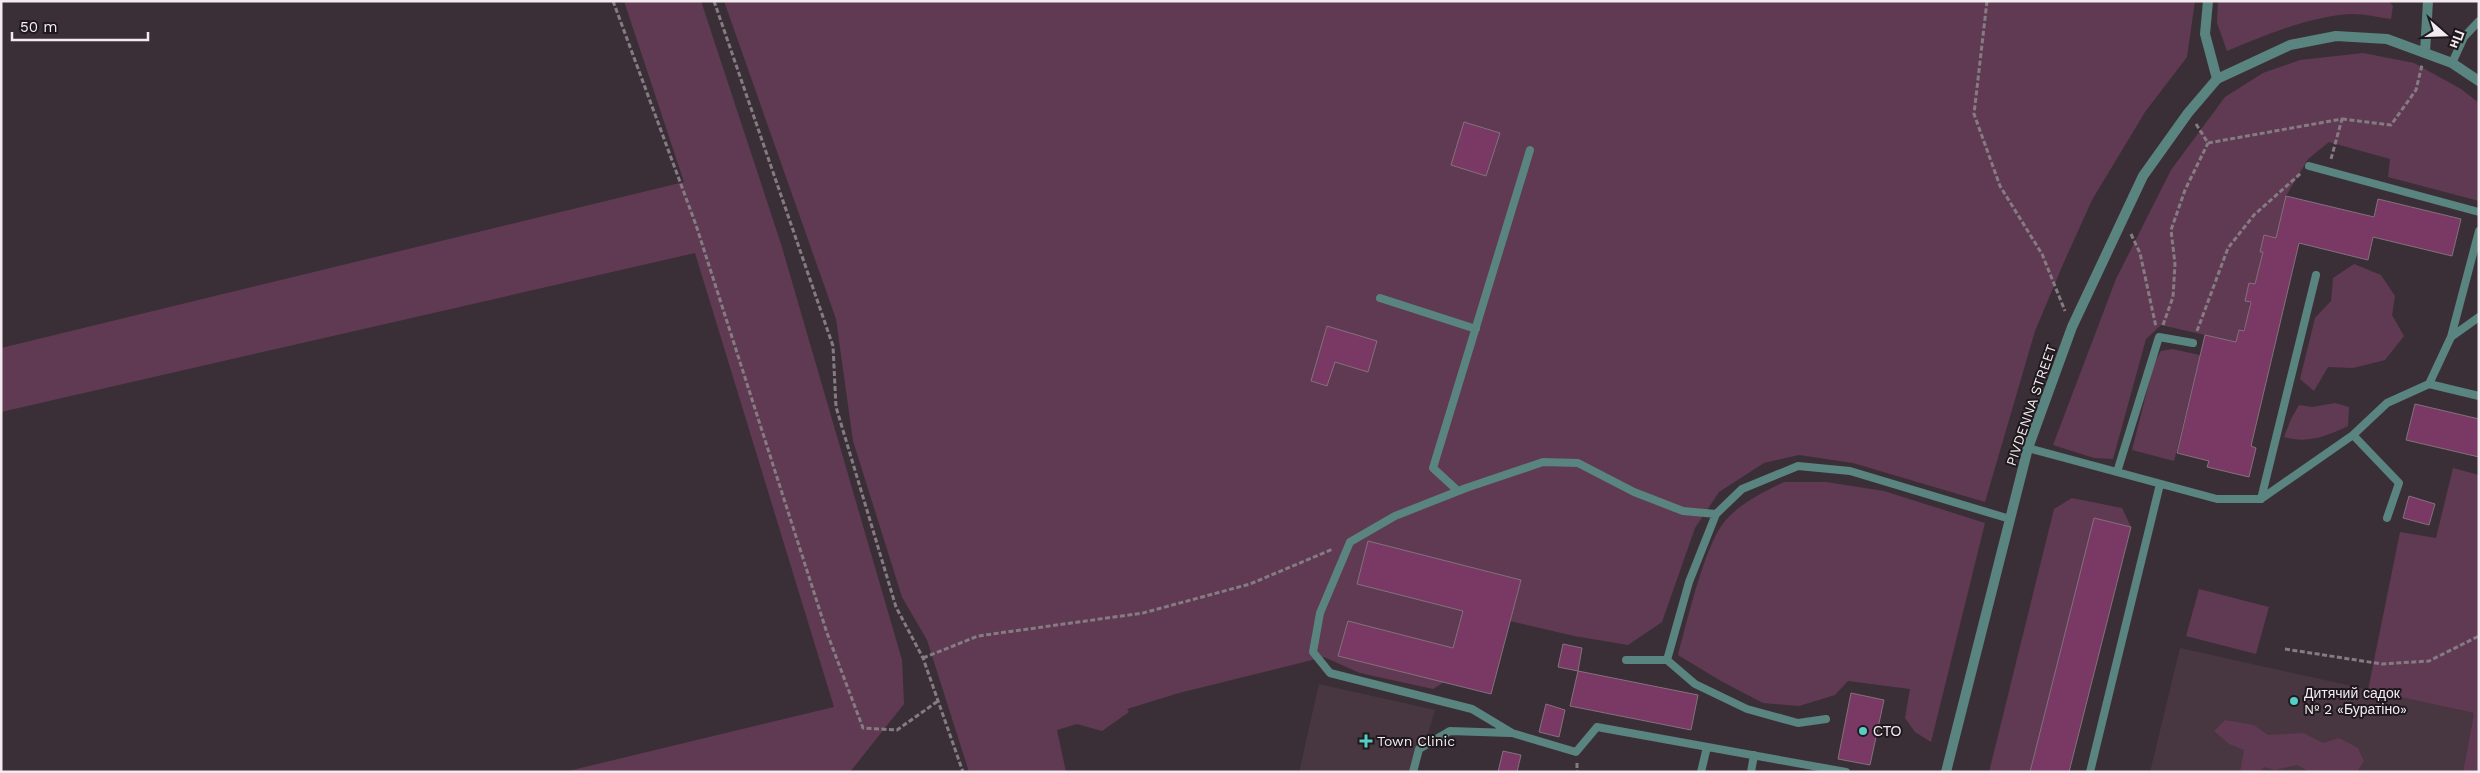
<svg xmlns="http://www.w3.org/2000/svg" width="2480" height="773" font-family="'Work Sans',sans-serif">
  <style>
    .built { fill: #483641 }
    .green { fill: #603a52 }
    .building { fill: #7a3965; stroke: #81727b }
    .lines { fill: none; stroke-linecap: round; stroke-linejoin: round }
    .path { stroke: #857b82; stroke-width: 3; stroke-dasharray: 5 2.5; stroke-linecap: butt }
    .service { stroke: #59847f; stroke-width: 8 }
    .minor { stroke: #59847f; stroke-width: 10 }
    .tertiary { stroke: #59847f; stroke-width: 10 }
    .poi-dot { fill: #56cec4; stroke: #1f191d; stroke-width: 2 }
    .labels { text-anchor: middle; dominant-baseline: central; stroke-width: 4; stroke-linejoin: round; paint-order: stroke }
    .street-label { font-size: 14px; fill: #f3ebf0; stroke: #1f191d }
    .poi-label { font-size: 14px; fill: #f3ebf0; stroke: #1f191d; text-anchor: start }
  </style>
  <rect width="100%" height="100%" fill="#3b2f37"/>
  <path class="built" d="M2180 648 2474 713 2463 772H2150Z
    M1319 684 1435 710 1417 772H1299Z"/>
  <path class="green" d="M624 1H701L781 244 902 660 904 704 850 772H564L834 707 695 253 1 412V348L684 182Z
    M724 1H2195L2187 57 2145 112 2092 200 2064 262 2035 331 1985 502 1853 463 1799 455 1764 463 1719 492 1695 528 1662 622 1628 645 1574 636 1510 621 1521 580 1475 568 1444 682 1433 689 1360 673 1324 657 1179 693 1127 709 1129 712 1102 731 1077 724 1057 730 1066 772H969L927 640 902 597 853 441 836 319Z
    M2218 1H2389L2393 6 2391 19C2378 17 2365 14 2352 14 2310 16 2266 35 2227 51L2217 23Z
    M2363 53 2414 63 2461 89 2479 103V201L2388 177 2390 159 2329 142 2308 159 2286 196 2276 238 2264 235 2260 251 2263 252 2255 284 2249 283C2251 304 2249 324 2236 342L2161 325 2146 339 2113 459 2094 458 2053 445 2116 279 2171 170 2225 97 2263 73 2300 60Z
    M2354 264 2381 275 2395 296 2392 315 2404 336 2385 360 2353 368 2328 367 2314 391 2300 379 2315 318 2331 301 2333 278Z
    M2172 349 2200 355 2174 461 2132 450 2154 363 2161 351Z
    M2335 403 2349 407 2348 426C2327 436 2308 444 2284 437L2291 419 2299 405 2312 407Z
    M2453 468 2479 475V772H2463L2474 713 2368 690 2400 532 2436 538Z
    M1784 482H1826L1884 491 1985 523 1931 742 1915 732 1905 718 1910 689 1848 681 1835 695 1799 706 1763 703 1721 681 1678 655C1687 623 1705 542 1726 520 1742 502 1763 492 1784 482Z
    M2072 498 2122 508 2131 527 2030 772H1989L2054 509Z
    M2199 589 2269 607 2256 654 2186 636Z
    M2225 720 2254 725 2268 735 2304 733 2323 743 2339 738 2358 748 2364 761 2357 772H2310L2297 765 2275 770 2264 767 2260 772H2240L2244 750 2229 744 2214 731Z"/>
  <path class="building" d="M1464 122 1500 133 1486 176 1451 165Z
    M2286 196 2374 217 2378 199 2461 219 2452 256 2373 237 2368 260 2299 243 2251 446 2256 448 2249 477 2207 467 2209 461 2177 453 2205 335 2236 342 2239 330 2244 331 2251 302 2245 301 2249 283 2255 284 2263 252H2260L2264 235 2276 238Z
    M1327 326 1377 341 1368 372 1335 362 1327 386 1311 381Z
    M2415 404 2479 419V457L2406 440Z
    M2409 496 2435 504 2429 525 2403 518Z
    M2094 518 2131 527 2069 772H2030Z
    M1368 541 1521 580 1491 694 1338 656 1348 621 1453 648 1463 611 1357 584Z
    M1563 644 1582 648 1578 671 1558 667Z
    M1578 671 1698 695 1691 730 1570 706Z
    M1851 693 1884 700 1870 765 1838 759Z
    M1546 704 1565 710 1559 737 1539 732Z
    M1503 751 1521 755 1517 772H1498Z"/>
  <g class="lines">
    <path class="path" d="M613 1 696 225 827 633 863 728 897 730 938 701
      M714 1 833 346 836 407 896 607 923 658 963 772
      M1987 1 1974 114 2000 186 2042 254 2065 311
      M2342 119 2391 125 2416 90 2422 65
      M2196 124 2208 143 2342 119 2331 159
      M2131 234 2140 253 2156 327
      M2163 325 2173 297 2175 264 2171 230 2185 190 2208 143
      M2197 331 2228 248 2254 215 2301 173
      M2285 649 2382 664 2429 661 2479 636
      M923 658 978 636 1143 613 1250 584 1333 549
      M1577 763V772"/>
    <path class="service" d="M2452 63 2464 37 2479 21
      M2309 166 2479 212
      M1380 298 1476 329
      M2451 337 2479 231
      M2429 384 2479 396
      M2353 435 2399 483 2387 518
      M2028 448 2217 499H2261L2353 435 2387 403 2429 384 2451 337 2479 317
      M2117 472 2159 337 2193 343
      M1458 491 1433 468 1530 150
      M2261 499 2316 275
      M1716 514 1683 511 1634 492 1578 463 1543 462 1466 488 1395 516 1350 542 1320 613 1313 652 1330 673 1472 709 1512 733 1576 752 1597 727 1846 772
      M1626 660H1667L1695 684 1747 709 1798 723 1826 719
      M1667 660 1689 582 1716 514 1742 489 1798 466 1850 471 2010 519
      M1413 772 1419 749 1450 731 1510 733
      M1701 772 1707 747
      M1751 772 1754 755
      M2090 772 2160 484"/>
    <path class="minor" d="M2208 1 2205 34 2217 79
      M2425 52 2428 1"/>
    <path class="tertiary" d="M1946 772 2028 448 2072 327 2143 176 2188 113 2217 79 2290 45 2336 36 2387 39 2452 63 2479 81"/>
  </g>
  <g class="poi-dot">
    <circle cx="2294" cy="701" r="5"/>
    <circle cx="1863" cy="731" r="5"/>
    <path d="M1363.5 733.5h5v5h5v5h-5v5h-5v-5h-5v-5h5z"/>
  </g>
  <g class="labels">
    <g class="street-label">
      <text transform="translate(2031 405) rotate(-71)">PIVDENNA STREET</text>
    </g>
    <g class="poi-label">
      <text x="2304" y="693">Дитячий садок<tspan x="2304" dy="16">№ 2 «Буратіно»</tspan></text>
      <text x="1873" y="731">СТО</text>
      <text x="1377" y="741">Town Clinic</text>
    </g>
  </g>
  <rect width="2480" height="773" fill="none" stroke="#f3ebf0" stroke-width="5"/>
  <g transform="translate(2445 35) rotate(110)" stroke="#1f191d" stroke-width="4" paint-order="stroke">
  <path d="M0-4L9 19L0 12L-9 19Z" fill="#f3ebf0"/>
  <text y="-8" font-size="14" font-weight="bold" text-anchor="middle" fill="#f3ebf0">Пн</text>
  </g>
  <path d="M12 32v8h136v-8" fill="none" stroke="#f3ebf0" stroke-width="2.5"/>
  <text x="20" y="32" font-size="15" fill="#f3ebf0" stroke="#1f191d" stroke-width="4" paint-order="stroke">50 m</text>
</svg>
